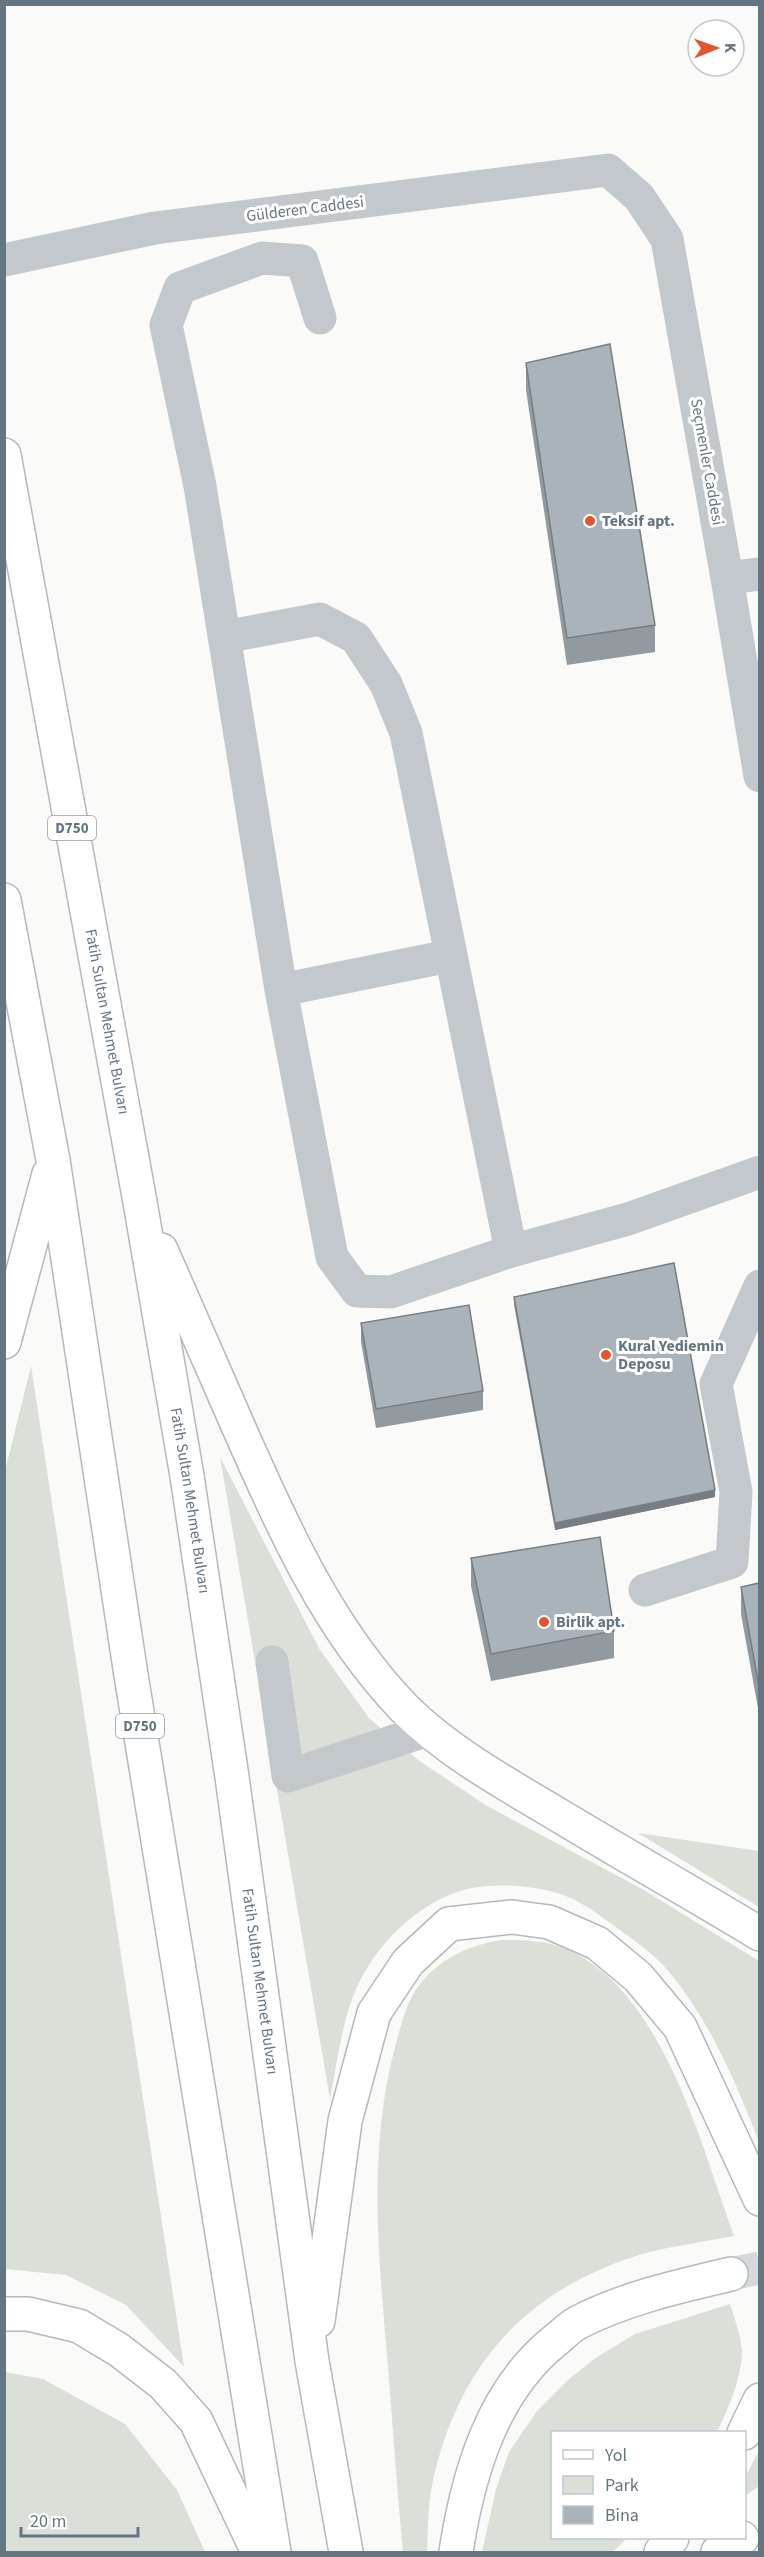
<svg xmlns="http://www.w3.org/2000/svg" width="764" height="2557" font-family="'Source Sans 3',sans-serif">
  <style>
    .green { fill: #dadfd7 }
    .lines { fill: none; stroke-linecap: round; stroke-linejoin: round }
    .major-tunnel { stroke: #d5d9db; stroke-width: 33; stroke-dasharray: 33 16; stroke-linecap: butt }
    .major-casing { stroke: #b5babe; stroke-width: 36 }
    .highway-casing { stroke: #b4b9bd; stroke-width: 36 }
    .minor { stroke: #c3c8cc; stroke-width: 33 }
    .major { stroke: #fff; stroke-width: 33 }
    .highway { stroke: #fff; stroke-width: 33 }
    .wall { fill: #929a9f }
    .shaded-wall { fill: #777d82 }
    .building { fill: #aab3b9; stroke: #777d82; stroke-width: 1.5 }
    .poi-dot { fill: #e4572e; stroke: #fff; stroke-width: 2 }
    .labels { text-anchor: middle; dominant-baseline: central; stroke-width: 6; stroke-linejoin: round; paint-order: stroke }
    .shield { fill: #fff; stroke: #939fa8; stroke-width: 1.5 }
    .shield-label { font-size: 15px; font-weight: bold; fill: #657683 }
    .street-label { font-size: 16px; fill: #657683; stroke: #fff }
    .poi-label { font-size: 16px; font-weight: bold; fill: #657683; stroke: #fff; text-anchor: start }
  </style>
  <rect width="100%" height="100%" fill="#fafaf8"/>
  <path class="green" d="M31 1366 184 2367 126 2305 66 2275 5 2269 4 1475Z
    M220 1457 320 1650 369 1718 418 1760 487 1806 644 1890 759 1961V2142C737 2085 712 2026 674 1978 659 1958 639 1944 620 1930 601 1916 579 1899 557 1893 530 1885 495 1883 467 1889 429 1898 389 1932 369 1965 343 2005 339 2053 330 2099Z
    M638 1833 759 1851V1907Z
    M502 1940C521 1940 542 1940 561 1947 662 1985 700 2143 734 2236 699 2243 660 2247 627 2259 518 2297 456 2372 432 2485 428 2506 428 2530 427 2552H403C397 2491 393 2429 388 2367 379 2260 367 2152 395 2047 401 2026 406 2002 420 1984 441 1958 469 1945 502 1940Z
    M730 2304C735 2320 742 2338 742 2355 740 2382 728 2409 717 2432H552V2538H627L613 2552H482L496 2489 509 2452 537 2411 569 2379 597 2357 635 2334Z
    M5 2372 43 2379 125 2424 177 2490 205 2552H5Z
    M759 2451V2486L745 2496V2477Z"/>
  <g class="lines">
    <path class="major-tunnel" d="M731 2274 760 2268"/>
    <g class="major-casing">
      <path id="major" d="M456 2552C468 2474 492 2390 557 2339 564 2333 571 2326 579 2322 626 2298 680 2286 731 2274
        M718 2552 742 2538"/>
    </g>
    <g class="highway-casing">
      <g id="highway">
        <path id="s1" d="M4 455 140 1202 187 1476 232 1777 312 2361 346 2552"/>
        <path d="M4 900 53 1160 131 1675 274 2552"/>
        <path d="M161 1250C187 1309 213 1368 239 1428 282 1526 328 1629 404 1708 447 1751 503 1782 555 1813 623 1854 692 1893 760 1934"/>
        <path d="M4 1342 49 1174"/>
        <path d="M4 2314H28L79 2326 119 2350 163 2384 196 2421 258 2552"/>
        <path d="M318 2321 345 2121 374 2013 408 1962 449 1924 512 1917 549 1922 597 1943 638 1977 680 2027 760 2199"/>
        <path d="M744 2433 760 2400"/>
        <path d="M661 2552 672 2538"/>
      </g>
    </g>
    <path class="minor" d="M4 260 155 228 608 170 639 197 667 239 727 578 760 776
      M320 318 302 261 262 258 180 288 166 325 200 486 281 990 332 1257 357 1291 391 1292 511 1251 628 1219 760 1172
      M727 578 760 574
      M224 637 320 619 356 638 386 684 406 733 511 1251
      M281 990 449 956
      M645 1590 732 1562 736 1492 716 1384 760 1286
      M272 1662 288 1776 428 1730"/>
    <use href="#major" class="major"/>
    <use href="#highway" class="highway"/>
  </g>
  <path class="wall" d="M526 363 655 625V652L567 665 526 390Z
    M514 1297 715 1497 555 1530 514 1305Z
    M361 1323 483 1391V1410L376 1428 361 1342Z
    M471 1558 614 1631V1658L491 1681 471 1586Z
    M759 1583V1714L741 1614V1587Z"/>
  <path class="shaded-wall" d="M715 1490V1497L555 1530V1523Z"/>
  <path class="building" d="M610 344 655 625 567 638 526 363Z
    M674 1263 715 1490 555 1523 514 1297Z
    M469 1305 483 1391 376 1409 361 1323Z
    M600 1537 614 1631 491 1654 471 1558Z
    M759 1583V1687L741 1587Z"/>
  <g class="poi-dot">
    <circle cx="590" cy="521" r="6"/>
    <circle cx="606" cy="1355" r="6"/>
    <circle cx="544" cy="1622" r="6"/>
  </g>
  <g class="labels">
    <g class="shield">
      <rect x="48" y="816" width="48" height="24" rx="4.5"/>
      <rect x="116" y="1714" width="48" height="24" rx="4.5"/>
    </g>
    <g class="shield-label">
      <text x="72" y="828">D750</text>
      <text x="140" y="1726">D750</text>
    </g>
    <g class="street-label">
      <text transform="translate(305 209) rotate(-7)">Gülderen Caddesi</text>
      <text transform="translate(707 462) rotate(80)">Seçmenler Caddesi</text>
      <text stroke="none"><textPath href="#s1" startOffset="576">Fatih Sultan Mehmet Bulvarı</textPath></text>
      <text stroke="none"><textPath href="#s1" startOffset="1062">Fatih Sultan Mehmet Bulvarı</textPath></text>
      <text stroke="none"><textPath href="#s1" startOffset="1548">Fatih Sultan Mehmet Bulvarı</textPath></text>
    </g>
    <g class="poi-label">
      <text x="602" y="521">Teksif apt.</text>
      <text x="618" y="1346">Kural Yediemin<tspan x="618" dy="18">Deposu</tspan></text>
      <text x="556" y="1622">Birlik apt.</text>
    </g>
  </g>
  <rect width="764" height="2557" fill="none" stroke="#657683" stroke-width="12"/>
  <rect x="551" y="2431" width="195" height="108" fill="#ffffff" stroke="#c1c8cd" stroke-width="1.5"/>
  <rect x="563" y="2450" width="30" height="9" fill="#ffffff" stroke="#c1c8cd" stroke-width="1.5"/>
  <text x="605" y="2461" font-size="18" fill="#657683">Yol</text>
  <rect x="563" y="2476" width="30" height="18" fill="#dadfd7" stroke="#c1c8cd" stroke-width="1.5"/>
  <text x="605" y="2491" font-size="18" fill="#657683">Park</text>
  <rect x="563" y="2506" width="30" height="18" fill="#aab3b9" stroke="#c1c8cd" stroke-width="1.5"/>
  <text x="605" y="2521" font-size="18" fill="#657683">Bina</text>
  <g transform="translate(716 48) rotate(89)"><circle r="28" fill="#ffffff" stroke="#c1c8cd" stroke-width="1.5"/>
  <path d="M0-4.5L10 22L0 15L-10 22Z" fill="#e4572e"/>
  <text y="-9" font-size="16" font-weight="bold" text-anchor="middle" fill="#657683">K</text>
  </g>
  <path d="M21 2527v9h117v-9" fill="none" stroke="#657683" stroke-width="3"/>
  <text x="30" y="2527" font-size="18" fill="#657683" stroke="#ffffff" stroke-width="4.5" paint-order="stroke">20 m</text>
</svg>
